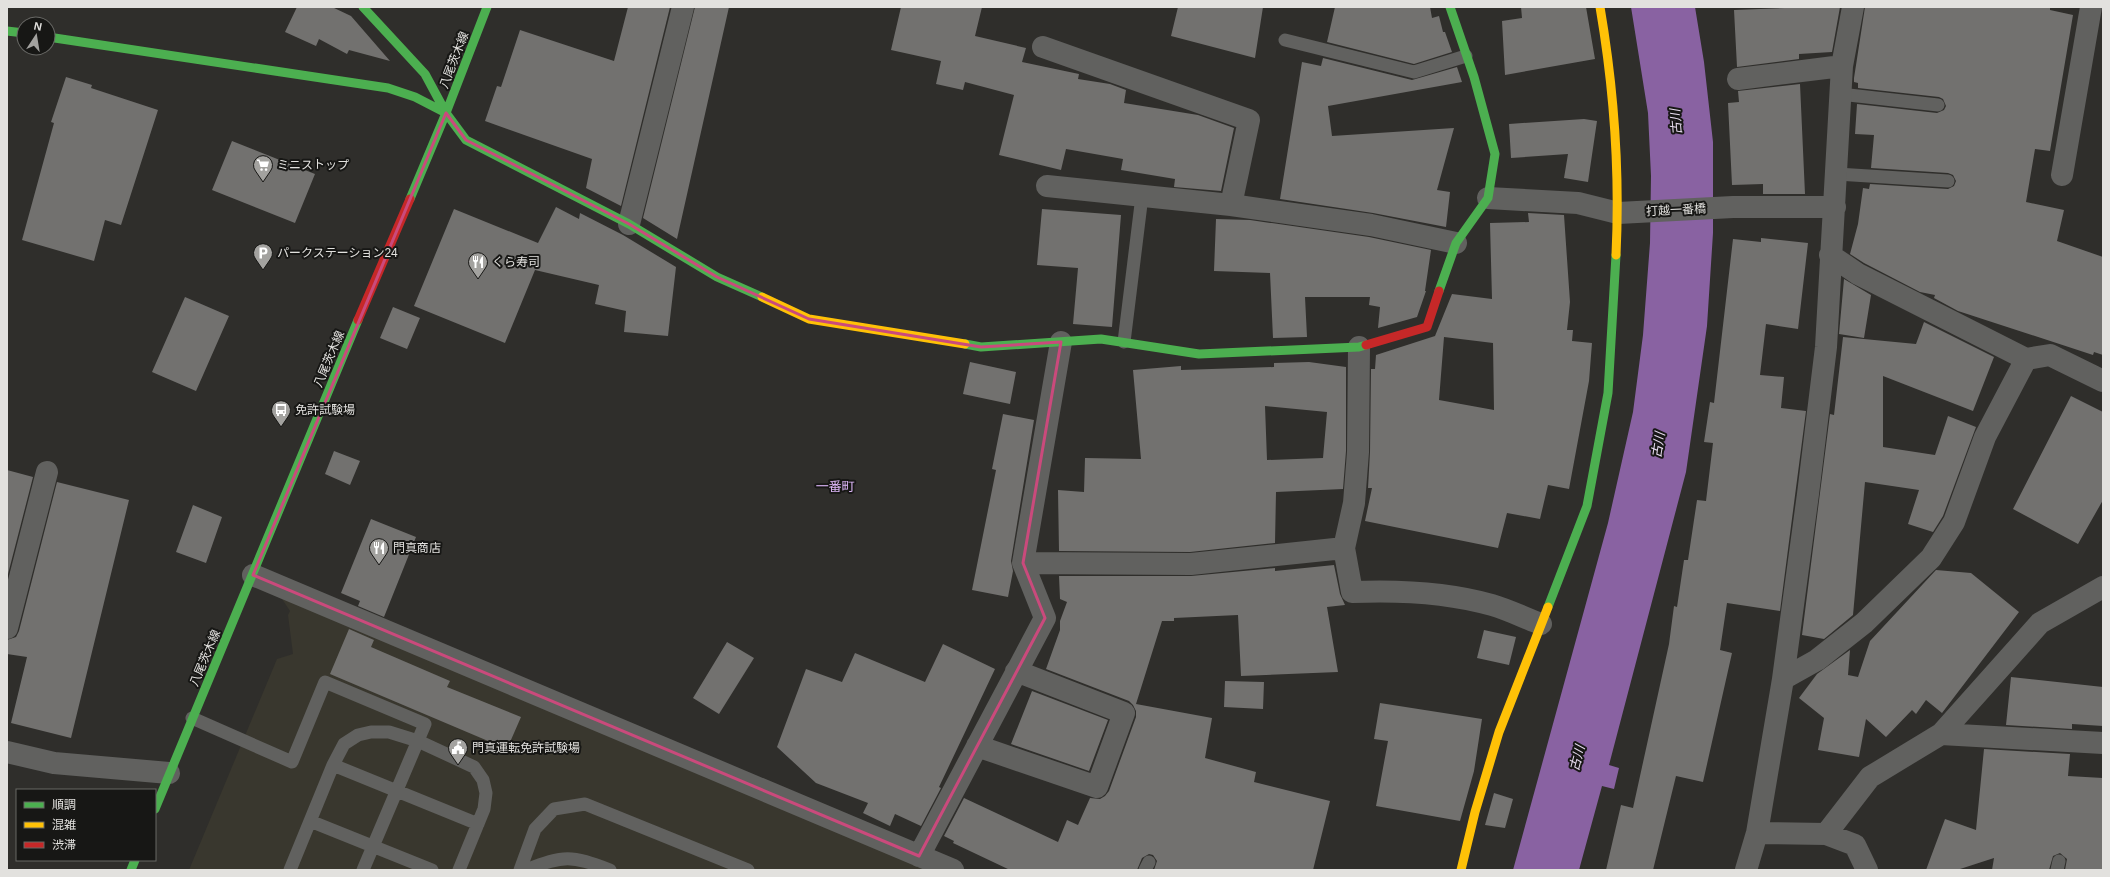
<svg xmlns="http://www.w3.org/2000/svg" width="2110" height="877" font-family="Arial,'Noto Sans JP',sans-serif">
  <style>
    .built { fill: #39372e }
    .water { fill: #8962a2 }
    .building { fill: #72716f; fill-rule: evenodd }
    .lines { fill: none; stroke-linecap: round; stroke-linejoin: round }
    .lane { stroke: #61615f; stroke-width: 13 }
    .street { stroke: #61615f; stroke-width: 22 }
    .fast { stroke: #4caf50; stroke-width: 9 }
    .slow { stroke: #ffc107; stroke-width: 9 }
    .jam { stroke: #c62828; stroke-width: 9 }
    .marked { fill: none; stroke: #ca4a7c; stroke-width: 3; stroke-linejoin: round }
    .labels { text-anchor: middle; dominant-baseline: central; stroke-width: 4; stroke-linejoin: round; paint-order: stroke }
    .street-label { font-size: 12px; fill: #e2e1de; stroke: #171715 }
    .poi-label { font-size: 12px; fill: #e2e1de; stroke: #171715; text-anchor: start }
    .water-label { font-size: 13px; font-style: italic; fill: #e9def1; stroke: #171715 }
    .neighbourhood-label { font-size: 13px; fill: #deb7f9; stroke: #171715 }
  </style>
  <rect width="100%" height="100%" fill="#2f2e2b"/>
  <path class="built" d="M280 596 936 870H189L277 659 293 654 288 615 290 611Z"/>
  <path class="water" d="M1631 7H1695L1704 62 1713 142V233L1707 326 1686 472 1609 765 1619 768 1614 789 1602 786 1579 870H1513L1608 523 1633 412 1643 335 1650 243 1651 176 1648 113Z"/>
  <path class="building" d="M297 7H332L351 16 390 61 349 50 347 54 319 39 316 46 285 32Z
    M628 7H670L621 206 586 188 592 159 485 121 497 86 501 87 520 30 614 61Z
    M695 7H729L677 239 643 218Z
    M901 7H982L975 36 1026 48 1022 62 1079 74 1078 79 1110 84 1126 90 1124 103 1198 115 1234 128 1221 191 1174 187 1175 179 1121 170 1123 159 1066 149 1061 170 999 155 1014 95 965 82 963 90 936 84 941 61 891 50Z
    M1178 7H1263L1255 58 1171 36Z
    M1335 7H1430L1432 18 1439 16 1443 32H1445L1452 52 1414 64 1327 42Z
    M1521 7H1586L1595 59 1505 75 1502 21 1522 18Z
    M1812 7H1840L1832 52 1799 54V59L1737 67 1734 10Z
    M1865 7H2050V10L2073 15 2050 151 2035 149 2026 202 2064 210 2057 241 2103 257V355L2094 352 2093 355 1958 311 1934 298 1935 295 1920 292 1864 263 1850 254 1858 224 1863 188 1869 189 1870 184 1948 189 1954 186 1956 181 1953 175 1948 173 1871 168 1874 135 1855 134 1857 104 1937 113 1944 110 1946 106 1943 99 1939 97 1858 88V83L1854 82V78Z
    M1323 58 1412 80 1457 67 1462 82 1328 106 1332 136 1454 128 1437 190 1450 192 1446 227 1373 213 1280 199 1302 62 1321 66Z
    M66 77 92 85 91 88 158 110 121 225 105 220 94 261 22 240 54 123 51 122Z
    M1800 84 1805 194H1763V184L1732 185 1728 103 1739 102 1738 91Z
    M1584 119 1597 121 1588 182 1564 178 1568 154 1511 158 1509 124Z
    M232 141 315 174 295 223 212 190Z
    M556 207 579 219 580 213 623 235 676 267 668 336 624 332 626 311 595 304 599 285 535 270 505 343 414 306 454 209 538 243Z
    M1042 209 1121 215 1112 327 1073 324 1078 268 1037 265Z
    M1528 213 1564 215 1570 302 1567 330H1573L1572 341 1592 343 1589 381 1569 489 1548 485 1540 519 1507 513 1498 548 1365 521 1372 488H1368L1370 452 1371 369H1375L1376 355 1435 336 1452 294 1492 299 1490 223 1529 222ZM1444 337 1493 343 1494 410 1439 400Z
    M1216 219 1250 220 1369 237 1431 250 1425 291H1426L1417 317 1378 328 1380 307 1369 305 1370 297H1305L1307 337 1273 338 1270 273 1214 271Z
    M1761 238 1808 243 1798 329 1766 324 1760 375 1784 377 1781 408 1806 411 1780 611 1727 603 1720 650 1732 653 1703 782 1676 776 1653 870H1606L1621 805 1633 808 1669 644 1674 606 1677 607 1684 560H1688L1697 500 1706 501 1713 443 1704 442 1710 402 1714 403 1733 239 1761 242Z
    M1844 279 1871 295 1864 338 1839 334Z
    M185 297 229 316 196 391 152 372Z
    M393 307 420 318 407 349 380 338Z
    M1924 322 1994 357 1973 411 1883 376V447L1935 455 1948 416 1976 427 1943 516 1933 532 1908 524 1919 490 1865 482 1853 615 1824 639 1802 635 1830 414 1834 415 1843 337 1916 344Z
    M970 362 1016 372 1010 404 963 394Z
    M1309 362 1346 367V451L1343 489 1276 492 1275 543 1190 552 1059 551 1058 490 1084 492 1085 458 1141 459 1133 370 1181 366V370L1274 367V363ZM1265 406 1327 412 1323 458 1267 460Z
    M2071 396 2103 412V500L2078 544 2013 509Z
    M1003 414 1034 420 1011 561 1013 571 1008 597 972 590 996 470 992 469Z
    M334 451 360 461 350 485 325 474Z
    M7 470 33 477 7 578Z
    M57 482 129 500 71 738 11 723 27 657 7 654V640L16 637 19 631Z
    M193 505 222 517 206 563 176 552Z
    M371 519 416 537 384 617 358 606 360 601 341 593Z
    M1334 565 1340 594 1345 605 1327 607 1338 672 1241 676 1238 615 1174 618V621H1162L1136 704 1212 718 1205 758 1256 772 1254 782 1330 801 1313 870H1154L1157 861 1153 855 1149 854 1142 858 1137 870H1010L953 843 954 841 944 836 964 798 1058 842 1067 820 1078 825 1090 798 1100 799 1105 796 1109 791 1136 717V711L1133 705 1129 701 1046 669 1060 630V621L1067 602 1060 599 1059 576H1191L1275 568V571Z
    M1936 570 1971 573 2019 612 1942 713 1926 700 1916 714 1912 710 1886 737 1866 719 1859 757 1818 750 1824 718 1799 698 1817 674 1850 650 1848 675 1858 677 1870 641Z
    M349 629 374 640 371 647 450 681 447 687 521 717 507 749 330 674Z
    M1484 630 1516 637 1509 665 1477 658Z
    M727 642 754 658 719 714 693 698Z
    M943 644 995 669 939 787 941 788 921 826 895 814 890 826 863 813 868 803 816 783 777 747 806 669 842 682 855 653 925 682Z
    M2011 677 2103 687V726L2072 724V729L2006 725Z
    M1225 681 1264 682 1263 709 1224 707Z
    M1032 691 1108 720 1089 771 1011 744Z
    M1380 703 1482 719 1474 771 1460 821 1376 806 1388 741 1374 739Z
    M1984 749 2070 754 2068 776 2103 778V870H2065L2067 859 2060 853 2053 856 2049 870H1992L1994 858 1957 870H1926L1945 819 1976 830Z
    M1494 793 1513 799 1505 828 1485 825Z"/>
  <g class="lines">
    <path class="lane" d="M1285 40 1414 72 1466 56
      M1840 94 1938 105
      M1837 174 1948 181
      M1124 342 1142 196
      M192 718 292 762 325 682 425 724 363 870
      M333 765 478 824
      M310 821 432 870
      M290 870 333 765 344 744 358 735 371 732H389L418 741 474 767 483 780 486 793 484 809 459 870
      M520 870 535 829 554 809 585 804 748 870
      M526 870C565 855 570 855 610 870
      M1145 870 1149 862
      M2057 870 2059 861"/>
    <path class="street" d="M1043 47 1249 120 1231 205
      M1738 79 1842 66
      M2062 175 2091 7
      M1047 186 1231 205 1371 225 1456 243
      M1488 198 1578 203 1618 213 1733 207H1835
      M629 224 683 7
      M1830 255 1858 274 2026 359 2050 355 2103 381
      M1359 347 1358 452 1354 503 1344 548 1352 592C1400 590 1447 592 1492 605 1509 610 1525 618 1541 624
      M1023 563 1191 564 1344 548
      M253 575 953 870
      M7 628 47 472
      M1783 679 1817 660 1864 623 1931 558 1954 522 1985 437 2026 359
      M1941 734 2040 623 2103 587
      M977 746 1097 787 1124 713 1016 671
      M7 752 54 763 169 773
      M1757 833 1826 834 1870 777 1941 734 2103 743
      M1826 834 1855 845 1867 870
      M919 856 1045 618 1023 563 1061 342
      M1746 870 1757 833 1783 679 1808 494 1826 347 1842 66 1853 7"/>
    <path class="fast" d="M363 7 425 74 446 113 466 140 629 224 717 277 762 297
      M7 31 24 33
      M48 37 388 88 415 97 446 113
      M410 199 446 113 487 7
      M1439 291 1456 243 1488 198 1495 154 1474 77 1450 7
      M965 344 981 347 1101 339 1199 354 1359 347 1366 345
      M1548 607 1587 506 1608 393 1616 255
      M155 809 358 320
      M131 870 135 860"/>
    <path class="slow" d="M1600 7C1614 89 1620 172 1616 255
      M762 297 809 319 965 344
      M1461 870 1475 812 1499 732 1548 607"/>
    <path class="jam" d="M358 320 410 199
      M1366 345 1427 327 1439 291"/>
  </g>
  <path class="marked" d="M446 113 466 140 629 224 717 277 809 319 981 347 1061 342 1023 563 1045 618 919 856 253 575Z"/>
  <defs>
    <g id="supermarket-pin" transform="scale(1)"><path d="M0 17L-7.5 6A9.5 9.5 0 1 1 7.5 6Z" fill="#a3a29f" stroke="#171715"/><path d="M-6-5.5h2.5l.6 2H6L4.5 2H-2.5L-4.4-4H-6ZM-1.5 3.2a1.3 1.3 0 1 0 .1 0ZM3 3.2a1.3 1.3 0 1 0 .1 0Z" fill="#fff"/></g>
    <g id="parking-pin" transform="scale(1)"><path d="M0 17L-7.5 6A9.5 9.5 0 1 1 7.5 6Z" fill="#a3a29f" stroke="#171715"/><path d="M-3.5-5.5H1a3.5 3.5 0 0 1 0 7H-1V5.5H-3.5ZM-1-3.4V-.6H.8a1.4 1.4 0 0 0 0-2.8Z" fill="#fff"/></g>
    <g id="restaurant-pin" transform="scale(1)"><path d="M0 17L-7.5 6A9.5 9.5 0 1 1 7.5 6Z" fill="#a3a29f" stroke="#171715"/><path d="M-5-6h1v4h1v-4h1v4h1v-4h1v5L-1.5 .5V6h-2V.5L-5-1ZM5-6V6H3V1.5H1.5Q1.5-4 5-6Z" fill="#fff"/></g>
    <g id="bus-pin" transform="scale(1)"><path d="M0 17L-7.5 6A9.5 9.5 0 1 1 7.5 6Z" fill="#a3a29f" stroke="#171715"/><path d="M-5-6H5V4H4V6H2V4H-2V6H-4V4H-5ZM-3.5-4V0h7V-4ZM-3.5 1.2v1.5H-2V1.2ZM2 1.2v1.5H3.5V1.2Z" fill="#fff"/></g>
    <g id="civic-pin" transform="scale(1)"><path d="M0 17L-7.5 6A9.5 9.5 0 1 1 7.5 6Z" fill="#a3a29f" stroke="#171715"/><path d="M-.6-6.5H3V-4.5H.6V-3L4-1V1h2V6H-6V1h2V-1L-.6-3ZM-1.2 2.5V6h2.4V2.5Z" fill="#fff"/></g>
  </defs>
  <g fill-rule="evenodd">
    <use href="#supermarket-pin" x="263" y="165"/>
    <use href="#parking-pin" x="263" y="253"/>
    <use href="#restaurant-pin" x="478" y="262"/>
    <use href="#bus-pin" x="281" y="410"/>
    <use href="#restaurant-pin" x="379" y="548"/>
    <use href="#civic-pin" x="458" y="748"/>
  </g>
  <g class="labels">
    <g class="street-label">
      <text transform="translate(454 60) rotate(-69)">八尾茨木線</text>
      <text transform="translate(1676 210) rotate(-3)">打越一番橋</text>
      <text transform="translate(329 359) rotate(-67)">八尾茨木線</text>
      <text transform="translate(205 658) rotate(-67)">八尾茨木線</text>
    </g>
    <g class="poi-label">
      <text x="277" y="165">ミニストップ</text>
      <text x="277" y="253">パークステーション24</text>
      <text x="492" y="262">くら寿司</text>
      <text x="295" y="410">免許試験場</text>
      <text x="393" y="548">門真商店</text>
      <text x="472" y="748">門真運転免許試験場</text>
    </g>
    <g class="water-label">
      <text transform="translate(1676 122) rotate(-95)">古川</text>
      <text transform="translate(1658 445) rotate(-81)">古川</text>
      <text transform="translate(1577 758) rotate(-75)">古川</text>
    </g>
    <g class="neighbourhood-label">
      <text x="835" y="486">一番町</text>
    </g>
  </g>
  <rect width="2110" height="877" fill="none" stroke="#e2e1de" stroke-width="16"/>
  <rect x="16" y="789" width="140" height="72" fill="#171715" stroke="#686865"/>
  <rect x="24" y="802" width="20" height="6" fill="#4caf50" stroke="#686865"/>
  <text x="52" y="809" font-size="12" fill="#e2e1de">順調</text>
  <rect x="24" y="822" width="20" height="6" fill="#ffc107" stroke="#686865"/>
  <text x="52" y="829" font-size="12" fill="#e2e1de">混雑</text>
  <rect x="24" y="842" width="20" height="6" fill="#c62828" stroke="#686865"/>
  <text x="52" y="849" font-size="12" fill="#e2e1de">渋滞</text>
  <g transform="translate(36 36) rotate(12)"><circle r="19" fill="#171715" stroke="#686865"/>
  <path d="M0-3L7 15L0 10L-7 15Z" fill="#a3a29f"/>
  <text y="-6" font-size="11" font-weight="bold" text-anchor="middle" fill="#e2e1de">N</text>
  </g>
</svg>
